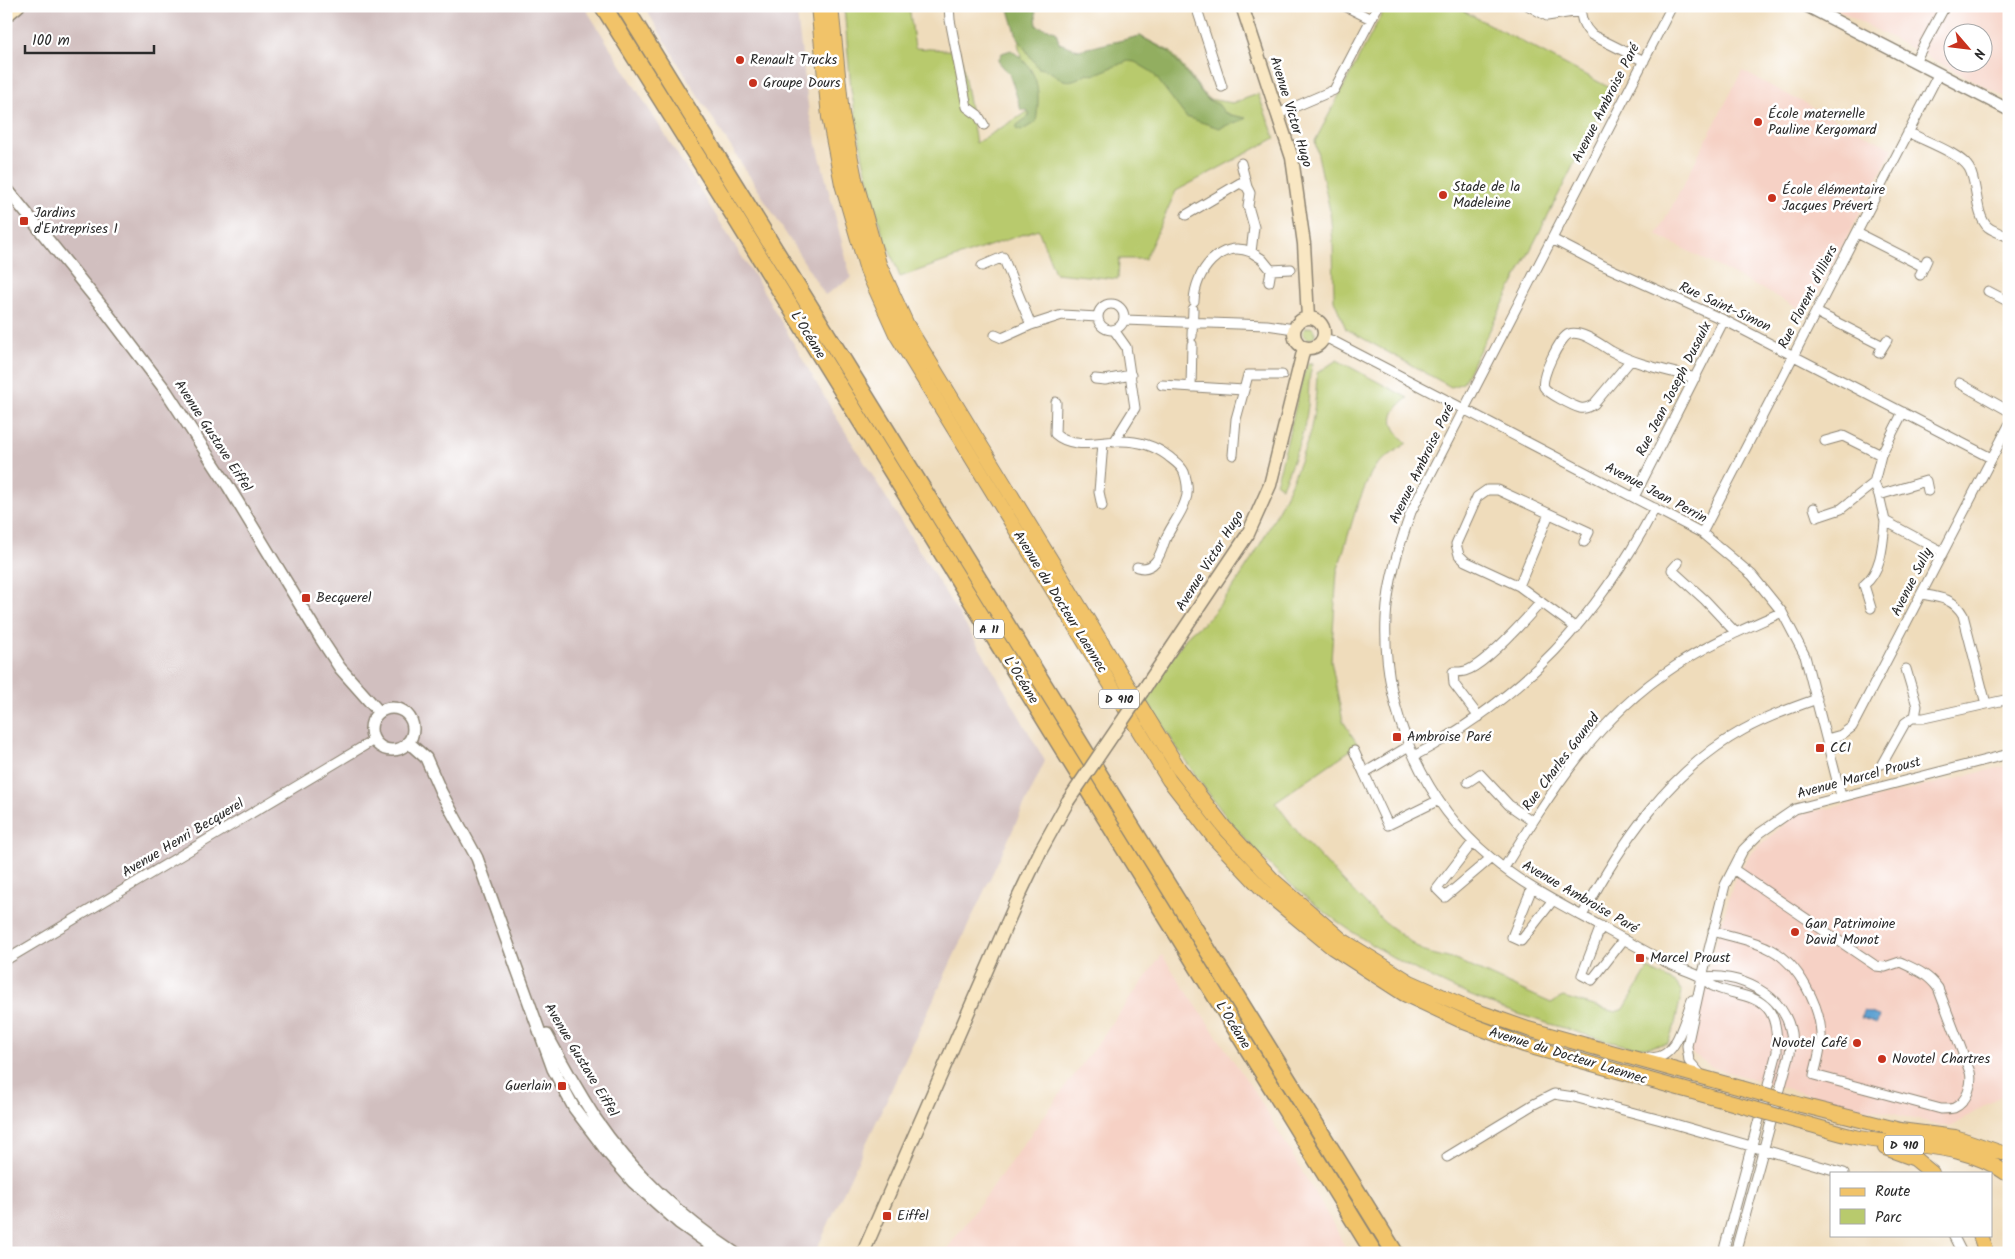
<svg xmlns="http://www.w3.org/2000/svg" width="2015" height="1259" font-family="Kalam,sans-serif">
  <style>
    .built { fill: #f6d1c5; fill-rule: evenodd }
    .industrial { fill: #d1bfbf }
    .green { fill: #b8ca6d; stroke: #727a4c }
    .forest { fill: #92ae60; stroke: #5e6c46 }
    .water { fill: #5ea2d3; stroke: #44667f }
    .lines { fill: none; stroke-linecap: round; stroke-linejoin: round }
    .minor-casing { stroke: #8d8473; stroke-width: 11 }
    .tertiary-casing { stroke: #8d8473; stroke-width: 14 }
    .secondary-casing { stroke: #8d8473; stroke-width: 15 }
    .primary-casing { stroke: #8d8473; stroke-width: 16 }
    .motorway-casing { stroke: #8d8473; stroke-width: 19 }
    .minor { stroke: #fff; stroke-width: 9 }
    .tertiary { stroke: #fff; stroke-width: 11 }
    .secondary { stroke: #f9e7c3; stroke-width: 12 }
    .primary { stroke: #f1c369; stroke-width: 14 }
    .motorway { stroke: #f1c369; stroke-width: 16 }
    .secondary-bridge-casing { stroke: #8d8473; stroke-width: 15; stroke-linecap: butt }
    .primary-bridge-casing { stroke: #8d8473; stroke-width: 16; stroke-linecap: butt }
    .secondary-bridge { stroke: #f9e7c3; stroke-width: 12 }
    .primary-bridge { stroke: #f1c369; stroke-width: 14 }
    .poi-dot { fill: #c8321e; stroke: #fff; stroke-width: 2 }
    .labels { text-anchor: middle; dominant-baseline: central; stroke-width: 5; stroke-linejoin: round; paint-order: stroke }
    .shield { fill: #fff; stroke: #6b6b6b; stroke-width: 1 }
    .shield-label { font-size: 12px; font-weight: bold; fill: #2b2b2b }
    .poi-label { font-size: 14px; fill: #2b2b2b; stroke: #fff; text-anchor: start }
    .street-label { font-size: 14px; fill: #2b2b2b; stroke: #fff }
  </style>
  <rect width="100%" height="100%" fill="#fff"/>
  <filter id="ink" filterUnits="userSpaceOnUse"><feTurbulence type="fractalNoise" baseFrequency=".02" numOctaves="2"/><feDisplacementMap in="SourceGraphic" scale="10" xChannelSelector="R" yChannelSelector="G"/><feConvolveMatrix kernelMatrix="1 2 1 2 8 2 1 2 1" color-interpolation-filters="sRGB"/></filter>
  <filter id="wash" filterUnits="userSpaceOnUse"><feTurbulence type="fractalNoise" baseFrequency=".0096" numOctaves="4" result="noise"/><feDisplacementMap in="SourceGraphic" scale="20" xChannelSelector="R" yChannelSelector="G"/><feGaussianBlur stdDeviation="1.12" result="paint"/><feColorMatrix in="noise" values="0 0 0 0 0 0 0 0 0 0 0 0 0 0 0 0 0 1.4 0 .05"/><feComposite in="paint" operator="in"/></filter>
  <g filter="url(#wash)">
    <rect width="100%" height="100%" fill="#efdcbb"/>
    <path class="built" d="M1830 6H2009V99ZM1952 32H1982V62H1952Z
      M1742 71 1893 149 1808 313 1657 235Z
      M2009 765V1091L1950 1127 1809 1095 1714 1068 1690 1052 1703 988 1735 877 1751 853 1795 815 1855 803Z
      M1162 955 1258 1097 1336 1229 1348 1253H944Z"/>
    <path class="industrial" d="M6 6H584L761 287 835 415 989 663 1045 761 815 1253H6Z
      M644 6H796L809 113 851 278 825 295 687 78Z"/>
    <path class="green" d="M844 6H909L915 48 960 51 976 143 1032 109 1018 43 1037 32 1079 53 1140 36 1171 52 1208 99 1233 103 1258 94 1275 138 1176 191 1145 259H1119L1118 279 1055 273 1038 229 900 277 881 229 863 159 851 89Z
      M1386 6H1454L1612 89 1463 383 1451 387 1346 329 1334 300 1333 242 1330 211 1315 141Z
      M1303 333a6 6 0 1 1 12 0a6 6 0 1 1-12 0Z
      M1337 360 1408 398C1387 413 1388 426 1407 443L1377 464 1371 473 1357 506 1337 572 1331 661 1343 721 1358 745 1275 802 1302 838 1342 880 1384 922 1424 952 1456 960 1551 1003 1563 997 1615 1012 1624 1009 1648 969 1676 983 1682 992 1674 1028 1668 1043C1661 1044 1653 1047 1646 1047 1624 1049 1573 1030 1550 1024 1448 994 1350 942 1273 868 1222 819 1183 759 1146 699 1159 679 1174 652 1190 633 1194 629 1201 626 1205 622 1246 578 1285 504 1305 448 1314 424 1316 398 1317 373Z
      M1308 363H1313C1308 377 1309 391 1308 405 1305 434 1293 461 1282 487L1276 483 1281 466 1303 376Z"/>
    <path class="forest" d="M1008 6H1035L1037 26 1056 31 1059 43 1079 50 1140 36 1169 52 1208 100 1218 104 1224 112 1231 115 1246 118 1243 120 1219 128 1186 117 1152 72 1135 62 1128 61 1093 75 1087 73C1059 92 1060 70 1038 68L1017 37Z
      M1011 50C1039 70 1041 89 1036 122L1021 131 1016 129V126L1030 115 1027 110H1021L1010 75 998 61 1002 53Z"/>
    <path class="water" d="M1863 1011 1879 1016 1877 1023 1861 1018Z"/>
  </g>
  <g filter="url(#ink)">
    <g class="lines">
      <g class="minor-casing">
        <path id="minor" d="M949 6 950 20 967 107 978 115 984 125
          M1196 6 1222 87
          M1345 6 1371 19
          M1529 6 1547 16 1580 11
          M1580 6C1581 19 1583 26 1592 35L1644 61
          M1672 6 1411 512C1399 546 1388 581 1386 618 1382 708 1422 801 1491 858 1524 886 1562 905 1600 926 1622 938 1644 951 1666 962 1677 968 1690 971 1701 977 1705 979 1708 984 1713 986 1730 995 1754 993 1768 1009 1777 1020 1777 1039 1777 1052L1723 1253
          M1915 61 1945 6
          M1278 114 1334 90 1378 6
          M1908 132C1924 141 1960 153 1969 168 1978 183 1975 216 1988 227 1993 231 2002 234 2009 237
          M1241 163 1247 187
          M1186 215 1240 183 1247 187 1250 193 1248 206 1254 227 1251 252C1220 239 1195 272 1194 301
          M1857 233 1924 267
          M1552 239 1602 265 1724 320 1991 458
          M1251 252 1262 259 1271 270 1269 282
          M982 266 1003 257 1031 325
          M1271 270 1291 269
          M1920 275 1927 260
          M1988 291 2009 302
          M1098 317a13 13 0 1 1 26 0a13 13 0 1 1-26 0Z
          M1816 312 1883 346
          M1124 320 1267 325 1294 329
          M995 335 1002 338 1031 325 1062 315 1098 317
          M1192 336 1193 309
          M1323 338 1331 340 1702 533 1752 575 1782 612 1805 656 1841 796
          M1879 353 1887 340
          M1630 361 1594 404C1589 407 1586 409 1580 408 1573 406 1547 393 1544 387 1540 378 1560 337 1569 334 1582 330 1601 345 1611 351 1637 365 1666 370 1695 378
          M1095 379 1105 380 1131 375
          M1959 383 2009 411
          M1162 385 1244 390 1236 419 1233 455
          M1191 387 1192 344
          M1244 390 1248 375H1282
          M1056 402 1055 434C1073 450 1100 441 1121 441 1138 441 1155 446 1168 456 1174 461 1181 465 1184 472 1187 481 1189 493 1185 502 1180 517 1169 528 1164 543 1160 556 1154 572 1137 567
          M1903 412 1881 455 1874 483 1879 495 1885 521 1943 552
          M1825 441 1843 436 1881 455
          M1114 442 1135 408 1126 347 1114 330
          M1879 495 1926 481 1928 491
          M1634 497 1724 320
          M1102 506 1099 492 1103 443
          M1814 508 1817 517 1841 509 1874 483
          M1702 533 1939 73
          M1678 563 1672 570 1705 600 1736 633
          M1519 586 1549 514
          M1921 594C1938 597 1954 598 1963 615L1986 704
          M1871 608 1864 585C1882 571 1883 543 1885 521
          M1576 628 1519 586 1465 561 1459 555 1456 544 1477 497 1487 490H1498L1589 532 1584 542
          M1906 669 1917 706 1915 717
          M1479 717 1454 684 1453 672C1457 672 1461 672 1465 671 1484 666 1527 618 1541 602
          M1827 739 1841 735 1852 727 2009 425
          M1409 746 1364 773 1388 825 1437 801
          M1354 751 1364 773
          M1414 756C1526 696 1596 619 1655 508
          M1882 764 1905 723 1912 718H1924L2009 699
          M1468 782 1480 774 1509 805 1532 821
          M1473 842 1437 889 1445 897 1491 858
          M1504 868C1550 793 1598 716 1674 667 1708 644 1745 629 1782 612
          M1532 888 1512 937 1521 941 1553 900
          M1582 916C1621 843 1669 771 1743 730 1766 717 1791 708 1817 699
          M1601 926 1582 975 1592 980 1624 939
          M1713 931C1732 937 1754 940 1772 950 1798 964 1820 1005 1821 1034 1822 1047 1817 1062 1814 1075L1941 1109C1945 1109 1950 1109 1954 1108 1967 1102 1973 1084 1970 1072L1938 988C1928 974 1915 969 1900 962L1885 967 1876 966 1733 869
          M6 960 374 740
          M1702 977C1738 973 1784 993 1791 1033 1792 1039 1791 1047 1790 1053L1735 1253
          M1649 1057C1676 1063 1684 1020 1692 1000
          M1702 1076 1689 1061 1687 1046 1702 977 1725 885 1743 850 1760 833 1795 809 2009 754
          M1447 1157 1534 1104 1554 1094 1574 1097 1661 1120 1844 1173
          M1953 1235 1962 1253"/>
      </g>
      <g class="tertiary-casing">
        <path id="tertiary" d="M1807 6 2009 110
          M6 188 104 309 166 391 228 486 321 639 340 668 379 712
          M371 729a21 21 0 1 1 42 0a21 21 0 1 1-42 0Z
          M408 742 426 758 441 792 477 858 553 1069 574 1108 608 1153 633 1182 679 1223 722 1253
          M547 1035C562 1063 578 1091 595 1118 631 1171 681 1218 735 1253"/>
      </g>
      <g class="secondary-casing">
        <path id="secondary" d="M1242 6 1292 158 1304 244 1308 318
          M6 16 18 6
          M1294 333a15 15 0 1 1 30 0a15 15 0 1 1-30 0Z
          M1142 692 1248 534 1270 485 1304 348
          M863 1253 1019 896 1041 850 1068 801"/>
      </g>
      <g class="primary-casing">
        <path id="primary" d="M818 6 829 117 842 184 867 270 896 334 1169 780 1215 839 1264 891 1333 948 1404 994 1464 1022 1524 1045 1736 1104
          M831 6 842 114 855 179 879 264 907 325 1179 769 1224 827 1273 880 1342 940 1410 982 1471 1009 1528 1029 1741 1088
          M1801 1105 1900 1130 1955 1137 2002 1153H2009
          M1796 1121C1817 1126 1838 1134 1859 1138 1912 1147 1964 1142 2009 1175
          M1885 1148 1915 1159 1932 1173
          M1980 1235 1986 1253"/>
      </g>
      <g class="motorway-casing">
        <path id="motorway" d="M603 6 730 209 1374 1253
          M624 6 1395 1253"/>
      </g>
      <use href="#minor" class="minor"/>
      <use href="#tertiary" class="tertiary"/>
      <use href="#secondary" class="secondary"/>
      <use href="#primary" class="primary"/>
      <use href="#motorway" class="motorway"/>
      <g class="secondary-bridge-casing">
        <path id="secondary-bridge" d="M1068 801 1142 692"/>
      </g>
      <g class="primary-bridge-casing">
        <path id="primary-bridge" d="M1741 1088 1801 1105
          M1736 1104 1796 1121"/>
      </g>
      <use href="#secondary-bridge" class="secondary-bridge"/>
      <use href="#primary-bridge" class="primary-bridge"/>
    </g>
  </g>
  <g class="poi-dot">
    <circle cx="740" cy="60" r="5"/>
    <circle cx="753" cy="83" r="5"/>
    <circle cx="1758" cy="122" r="5"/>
    <circle cx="1443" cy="195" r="5"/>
    <circle cx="1772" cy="198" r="5"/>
    <rect x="19" y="216" width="10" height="10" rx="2.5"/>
    <rect x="301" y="593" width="10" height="10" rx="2.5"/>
    <rect x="1392" y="732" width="10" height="10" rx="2.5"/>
    <rect x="1815" y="743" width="10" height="10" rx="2.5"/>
    <circle cx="1795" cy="932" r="5"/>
    <rect x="1635" y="953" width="10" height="10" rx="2.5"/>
    <circle cx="1857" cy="1043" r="5"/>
    <circle cx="1882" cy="1059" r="5"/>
    <rect x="557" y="1081" width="10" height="10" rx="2.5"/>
    <rect x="882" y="1211" width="10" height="10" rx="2.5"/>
  </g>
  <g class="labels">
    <g class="shield">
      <rect x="974" y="619.5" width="30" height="19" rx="4"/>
      <rect x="1099" y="689.5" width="40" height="19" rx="4"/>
      <rect x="1884" y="1135.5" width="40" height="19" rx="4"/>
    </g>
    <g class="shield-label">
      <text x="989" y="629">A 11</text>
      <text x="1119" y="699">D 910</text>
      <text x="1904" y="1145">D 910</text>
    </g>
    <g class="poi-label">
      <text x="750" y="60">Renault Trucks</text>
      <text x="763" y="83">Groupe Dours</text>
      <text x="1768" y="114">École maternelle<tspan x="1768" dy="16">Pauline Kergomard</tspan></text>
      <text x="1453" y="187">Stade de la<tspan x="1453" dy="16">Madeleine</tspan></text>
      <text x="1782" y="190">École élémentaire<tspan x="1782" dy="16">Jacques Prévert</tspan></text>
      <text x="34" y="213">Jardins<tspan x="34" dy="16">d'Entreprises 1</tspan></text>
      <text x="316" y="598">Becquerel</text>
      <text x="1407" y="737">Ambroise Paré</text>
      <text x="1830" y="748">CCI</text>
      <text x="1805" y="924">Gan Patrimoine<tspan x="1805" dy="16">David Monot</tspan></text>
      <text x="1650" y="958">Marcel Proust</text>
      <text x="1847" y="1043" text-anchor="end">Novotel Café</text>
      <text x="1892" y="1059">Novotel Chartres</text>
      <text x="552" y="1086" text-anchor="end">Guerlain</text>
      <text x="897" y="1216">Eiffel</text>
    </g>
    <g class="street-label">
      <text transform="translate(1606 103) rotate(-63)">Avenue Ambroise Paré</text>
      <text transform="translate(1291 112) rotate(73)">Avenue Victor Hugo</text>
      <text transform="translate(1808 297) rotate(-63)">Rue Florent d'Illiers</text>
      <text transform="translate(1725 307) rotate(25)">Rue Saint-Simon</text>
      <text transform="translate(808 335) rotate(58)">L’Océane</text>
      <text transform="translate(1674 389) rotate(-63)">Rue Jean Joseph Dusaulx</text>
      <text transform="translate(213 436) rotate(57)">Avenue Gustave Eiffel</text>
      <text transform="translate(1422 464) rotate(-64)">Avenue Ambroise Paré</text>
      <text transform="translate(1656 493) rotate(28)">Avenue Jean Perrin</text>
      <text transform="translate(1210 561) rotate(-58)">Avenue Victor Hugo</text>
      <text transform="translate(1912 582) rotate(-63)">Avenue Sully</text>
      <text transform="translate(1060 602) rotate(58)">Avenue du Docteur Laennec</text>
      <text transform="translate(1021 680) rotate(58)">L’Océane</text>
      <text transform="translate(1561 762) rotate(-53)">Rue Charles Gounod</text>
      <text transform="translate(1859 778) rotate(-15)">Avenue Marcel Proust</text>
      <text transform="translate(183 838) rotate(-31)">Avenue Henri Becquerel</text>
      <text transform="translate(1580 897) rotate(30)">Avenue Ambroise Paré</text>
      <text transform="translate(1233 1025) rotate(58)">L’Océane</text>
      <text transform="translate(1568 1056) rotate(17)">Avenue du Docteur Laennec</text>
      <text transform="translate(581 1060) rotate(59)">Avenue Gustave Eiffel</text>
    </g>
  </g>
  <rect width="2015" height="1259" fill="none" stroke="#fff" stroke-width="25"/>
  <rect x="1830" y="1172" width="162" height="65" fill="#ffffff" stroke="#aaaaaa"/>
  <rect x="1840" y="1188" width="25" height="8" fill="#f1c369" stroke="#aaaaaa"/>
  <text x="1875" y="1196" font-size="15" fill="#2b2b2b">Route</text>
  <rect x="1840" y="1209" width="25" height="15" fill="#b8ca6d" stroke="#aaaaaa"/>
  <text x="1875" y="1222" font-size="15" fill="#2b2b2b">Parc</text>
  <g transform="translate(1968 48) rotate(118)"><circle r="24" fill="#ffffff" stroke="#aaaaaa"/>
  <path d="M0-4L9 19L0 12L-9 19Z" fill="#c8321e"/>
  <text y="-8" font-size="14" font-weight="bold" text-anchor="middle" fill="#2b2b2b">N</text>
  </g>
  <path d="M25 45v8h129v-8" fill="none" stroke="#2b2b2b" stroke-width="2.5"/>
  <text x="32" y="45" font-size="15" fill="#2b2b2b" stroke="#ffffff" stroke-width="4" paint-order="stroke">100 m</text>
</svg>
